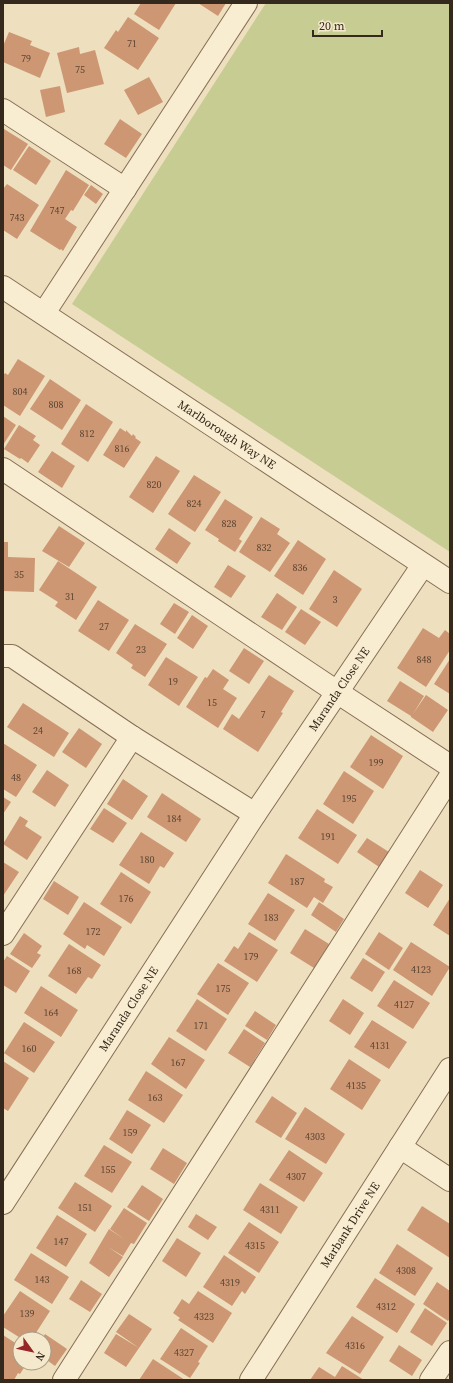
<svg xmlns="http://www.w3.org/2000/svg" width="453" height="1383" font-family="'Source Serif 4',serif">
  <style>
    .green { fill: #c6cc92 }
    .building { fill: #cd9773 }
    .lines { fill: none; stroke-linecap: round; stroke-linejoin: round }
    .minor-casing { stroke: #866f57; stroke-width: 24 }
    .minor { stroke: #f9edd1; stroke-width: 22 }
    .labels { text-anchor: middle; dominant-baseline: central; stroke-width: 3; stroke-linejoin: round; paint-order: stroke }
    .number-label { font-size: 10px; fill: #5b4432 }
    .street-label { font-size: 12px; fill: #35281c; stroke: #f5e9cd }
  </style>
  <rect width="100%" height="100%" fill="#eedfbe"/>
  <path class="green" d="M266 3H450V552L72 304Z"/>
  <path class="building" d="M141 3H176L159 30 134 14Z
    M198 3H226L218 16Z
    M128 17 159 38 138 70 104 48 116 30 118 32Z
    M9 32 32 41 30 45 50 53 40 78 3 62V46Z
    M79 47 80 54 95 50 104 84 67 93 57 53Z
    M149 77 163 102 138 115 124 90Z
    M60 86 65 112 46 117 40 90Z
    M120 119 142 134 126 158 104 144Z
    M4 129 28 144 11 170 3 165Z
    M29 146 51 161 36 185 13 170Z
    M66 170 89 185 73 211 71 210 65 219 77 227 63 251 61 249 60 250 30 231Z
    M7 184 39 205 17 239 3 230V189Z
    M91 185 103 194 96 204 84 195Z
    M18 359 45 376 20 416 3 405V376L5 373 8 375Z
    M50 379 81 400 62 430 30 409Z
    M86 404 113 422 88 462 61 444Z
    M3 416 16 425 3 445Z
    M19 425 36 436 33 440 40 445 28 463 21 458 20 459 4 449Z
    M120 428 126 432V430L132 436 133 434 136 437 135 438 141 442 124 468 103 455Z
    M52 451 75 466 62 488 38 472Z
    M156 456 180 471 153 513 129 497Z
    M194 475 221 492 195 532 168 514Z
    M225 499 253 517 239 539 242 541 235 552 218 541 219 539 205 530Z
    M261 517 280 529 277 534 290 543 270 572 239 552Z
    M59 526 85 543 69 567 42 551Z
    M169 528 191 543 177 564 155 549Z
    M298 540 326 559 303 595 274 576Z
    M3 542H8V557L35 558 34 592 3 591Z
    M58 561 97 587 76 620 55 606 58 602 39 590Z
    M228 565 246 576 231 598 214 587Z
    M334 570 362 589 337 627 309 609Z
    M277 593 297 607 282 630 261 617Z
    M98 600 129 620 109 651 78 631Z
    M174 603 189 612 175 634 160 624Z
    M301 609 321 622 305 645 285 632Z
    M192 615 208 626 193 649 177 638Z
    M135 624 167 644 145 677 131 668 133 665 116 653Z
    M423 628 439 638 445 630 450 634V650L426 687 397 668Z
    M244 648 264 661 249 684 229 671Z
    M166 657 198 677 179 706 148 685Z
    M450 659V694L434 684Z
    M213 669 229 680 223 689 237 698 218 728 186 707 205 677 207 678Z
    M269 675 294 691 281 712 283 713 258 752 223 729 232 714 239 719Z
    M400 681 424 696 413 714 426 695 448 710 433 732 411 717V716L387 701Z
    M23 703 69 733 54 757 7 727Z
    M79 728 102 744 86 768 62 752Z
    M371 735 403 756 383 789 350 767Z
    M3 743 37 765 16 797 3 789Z
    M47 770 69 785 55 807 32 792Z
    M344 771 374 791 353 824 323 804Z
    M123 779 148 796 132 820 107 804Z
    M162 793 201 819 186 842 147 817Z
    M3 797 11 802 3 814Z
    M104 808 127 823 113 843 90 829Z
    M317 809 357 835 338 864 298 838Z
    M20 816 28 821 25 826 42 837 27 860 3 844Z
    M141 832 174 853 164 868 160 866 149 884 119 865Z
    M367 838 389 852 379 867 357 852Z
    M286 854 325 879 324 882 333 887 323 903 314 897 307 908 268 883Z
    M3 862 19 872 3 896Z
    M420 870 443 885 428 908 405 893Z
    M121 872 151 892 131 924 100 904Z
    M54 881 79 897 68 915 43 899Z
    M268 893 295 910 275 941 248 924Z
    M450 898V936L433 925Z
    M84 902 122 927 104 956 87 945 85 949 63 934Z
    M319 902 344 919 336 932 311 915Z
    M305 929 329 944 314 968 290 953Z
    M249 932 278 950 257 982 224 961 234 946 238 949Z
    M379 932 403 948 389 970 365 954Z
    M24 933 42 946 37 953 41 955 32 968 10 954Z
    M411 942 450 967 432 996 393 970Z
    M69 944 101 965 92 979 88 977 76 994 48 976Z
    M7 956 30 971 16 993 3 985V962Z
    M363 958 385 972 372 992 350 978Z
    M218 963 249 983 228 1015 197 994Z
    M394 980 430 1003 413 1029 377 1006Z
    M41 986 78 1010 61 1037 24 1013Z
    M197 999 227 1019 206 1051 176 1031Z
    M343 999 364 1013 350 1035 329 1021Z
    M255 1011 276 1025 267 1040 245 1026Z
    M372 1020 407 1042 389 1069 354 1047Z
    M24 1022 55 1042 34 1073 4 1053Z
    M244 1029 265 1043 250 1067 228 1053Z
    M169 1037 205 1060 186 1089 151 1064Z
    M349 1059 381 1080 362 1110 330 1089Z
    M3 1061 29 1078 8 1111 3 1108 4 1100 3 1099Z
    M146 1071 183 1095 164 1123 128 1100Z
    M272 1096 297 1113 281 1138 255 1122Z
    M305 1107 345 1134 326 1164 285 1139Z
    M127 1110 151 1125 132 1154 109 1139Z
    M104 1145 132 1162 112 1193 84 1176Z
    M163 1148 187 1163 174 1184 150 1169Z
    M289 1150 323 1173 304 1202 269 1180Z
    M75 1182 112 1206 95 1232 58 1208Z
    M260 1183 298 1207 281 1234 243 1210Z
    M142 1185 163 1199 149 1221 127 1207Z
    M422 1206 450 1224V1258L407 1230Z
    M124 1208 147 1223 134 1244 131 1243 123 1256 108 1247 123 1257 109 1277 89 1263 109 1229 124 1239 110 1229Z
    M196 1214 217 1227 208 1240 188 1227Z
    M57 1215 87 1234 66 1267 36 1248Z
    M249 1222 279 1242 259 1273 228 1253Z
    M177 1238 201 1253 186 1277 162 1261Z
    M397 1244 433 1268 415 1296 379 1273Z
    M31 1253 69 1277 52 1304 14 1280Z
    M224 1255 256 1277 245 1294 242 1291 232 1306 203 1287Z
    M375 1278 415 1304 397 1333 356 1307Z
    M81 1280 102 1294 90 1312 69 1299Z
    M437 1282 450 1291V1318L448 1321 423 1304Z
    M20 1291 50 1311 32 1339H22L3 1327V1316Z
    M198 1291 232 1313 213 1343 178 1320 180 1318 173 1313 182 1299 189 1304Z
    M425 1308 447 1323 432 1346 410 1332Z
    M129 1314 152 1329 139 1348 116 1332Z
    M352 1316 384 1337 360 1374 326 1353Z
    M181 1328 208 1346 198 1362 200 1363 190 1378 160 1359Z
    M45 1334 67 1349 55 1366 44 1358V1339H42Z
    M116 1334 139 1348 126 1367 104 1353Z
    M3 1335 20 1346V1363H27L20 1374 18 1373 14 1380H3Z
    M399 1345 422 1360 412 1376 389 1361Z
    M153 1359 185 1380H139Z
    M342 1366 364 1380H310L319 1367 335 1377Z"/>
  <g class="lines">
    <g class="minor-casing">
      <g id="minor">
        <path d="M3 110 125 189"/>
        <path id="s1" d="M3 287 450 582"/>
        <path d="M44 313 246 3"/>
        <path d="M3 469 337 692 450 766"/>
        <path d="M3 656H12L132 737 255 814"/>
        <path d="M3 934 132 737"/>
        <path d="M400 1147 450 1180"/>
        <path id="s2" d="M3 1203 255 814 423 565"/>
        <path d="M64 1380 450 777"/>
        <path id="s3" d="M251 1380 450 1069"/>
        <path d="M431 1380 450 1352"/>
      </g>
    </g>
    <use href="#minor" class="minor"/>
  </g>
  <g class="labels">
    <g class="number-label">
      <text x="132" y="43">71</text>
      <text x="26" y="58">79</text>
      <text x="80" y="69">75</text>
      <text x="57" y="210">747</text>
      <text x="17" y="217">743</text>
      <text x="20" y="391">804</text>
      <text x="56" y="404">808</text>
      <text x="87" y="433">812</text>
      <text x="122" y="448">816</text>
      <text x="154" y="484">820</text>
      <text x="194" y="503">824</text>
      <text x="229" y="523">828</text>
      <text x="264" y="547">832</text>
      <text x="300" y="567">836</text>
      <text x="19" y="574">35</text>
      <text x="70" y="596">31</text>
      <text x="335" y="599">3</text>
      <text x="104" y="626">27</text>
      <text x="141" y="649">23</text>
      <text x="424" y="659">848</text>
      <text x="173" y="681">19</text>
      <text x="212" y="702">15</text>
      <text x="263" y="714">7</text>
      <text x="38" y="730">24</text>
      <text x="376" y="762">199</text>
      <text x="16" y="777">48</text>
      <text x="349" y="798">195</text>
      <text x="174" y="818">184</text>
      <text x="328" y="836">191</text>
      <text x="147" y="859">180</text>
      <text x="297" y="881">187</text>
      <text x="126" y="898">176</text>
      <text x="271" y="917">183</text>
      <text x="93" y="931">172</text>
      <text x="251" y="956">179</text>
      <text x="421" y="969">4123</text>
      <text x="74" y="970">168</text>
      <text x="223" y="988">175</text>
      <text x="404" y="1004">4127</text>
      <text x="51" y="1012">164</text>
      <text x="201" y="1025">171</text>
      <text x="380" y="1045">4131</text>
      <text x="29" y="1048">160</text>
      <text x="178" y="1062">167</text>
      <text x="356" y="1085">4135</text>
      <text x="155" y="1097">163</text>
      <text x="130" y="1132">159</text>
      <text x="315" y="1136">4303</text>
      <text x="108" y="1169">155</text>
      <text x="296" y="1176">4307</text>
      <text x="85" y="1207">151</text>
      <text x="270" y="1209">4311</text>
      <text x="61" y="1241">147</text>
      <text x="255" y="1245">4315</text>
      <text x="406" y="1270">4308</text>
      <text x="42" y="1279">143</text>
      <text x="230" y="1282">4319</text>
      <text x="386" y="1306">4312</text>
      <text x="27" y="1313">139</text>
      <text x="204" y="1316">4323</text>
      <text x="355" y="1345">4316</text>
      <text x="184" y="1352">4327</text>
    </g>
    <g class="street-label">
      <text stroke="none"><textPath href="#s1" startOffset="268">Marlborough Way NE</textPath></text>
      <text stroke="none"><textPath href="#s2" startOffset="614">Maranda Close NE</textPath></text>
      <text stroke="none"><textPath href="#s2" startOffset="231">Maranda Close NE</textPath></text>
      <text stroke="none"><textPath href="#s3" startOffset="184">Marbank Drive NE</textPath></text>
    </g>
  </g>
  <rect width="453" height="1383" fill="none" stroke="#35281c" stroke-width="8"/>
  <g transform="translate(32 1351) rotate(123)"><circle r="19" fill="#f5e9cd" stroke="#a89c86"/>
  <path d="M0-3L7 15L0 10L-7 15Z" fill="#962628"/>
  <text y="-6" font-size="11" font-weight="bold" text-anchor="middle" fill="#35281c">N</text>
  </g>
  <path d="M313 30v6h69v-6" fill="none" stroke="#35281c" stroke-width="2"/>
  <text x="319" y="30" font-size="12" fill="#35281c" stroke="#f5e9cd" stroke-width="3" paint-order="stroke">20 m</text>
</svg>
